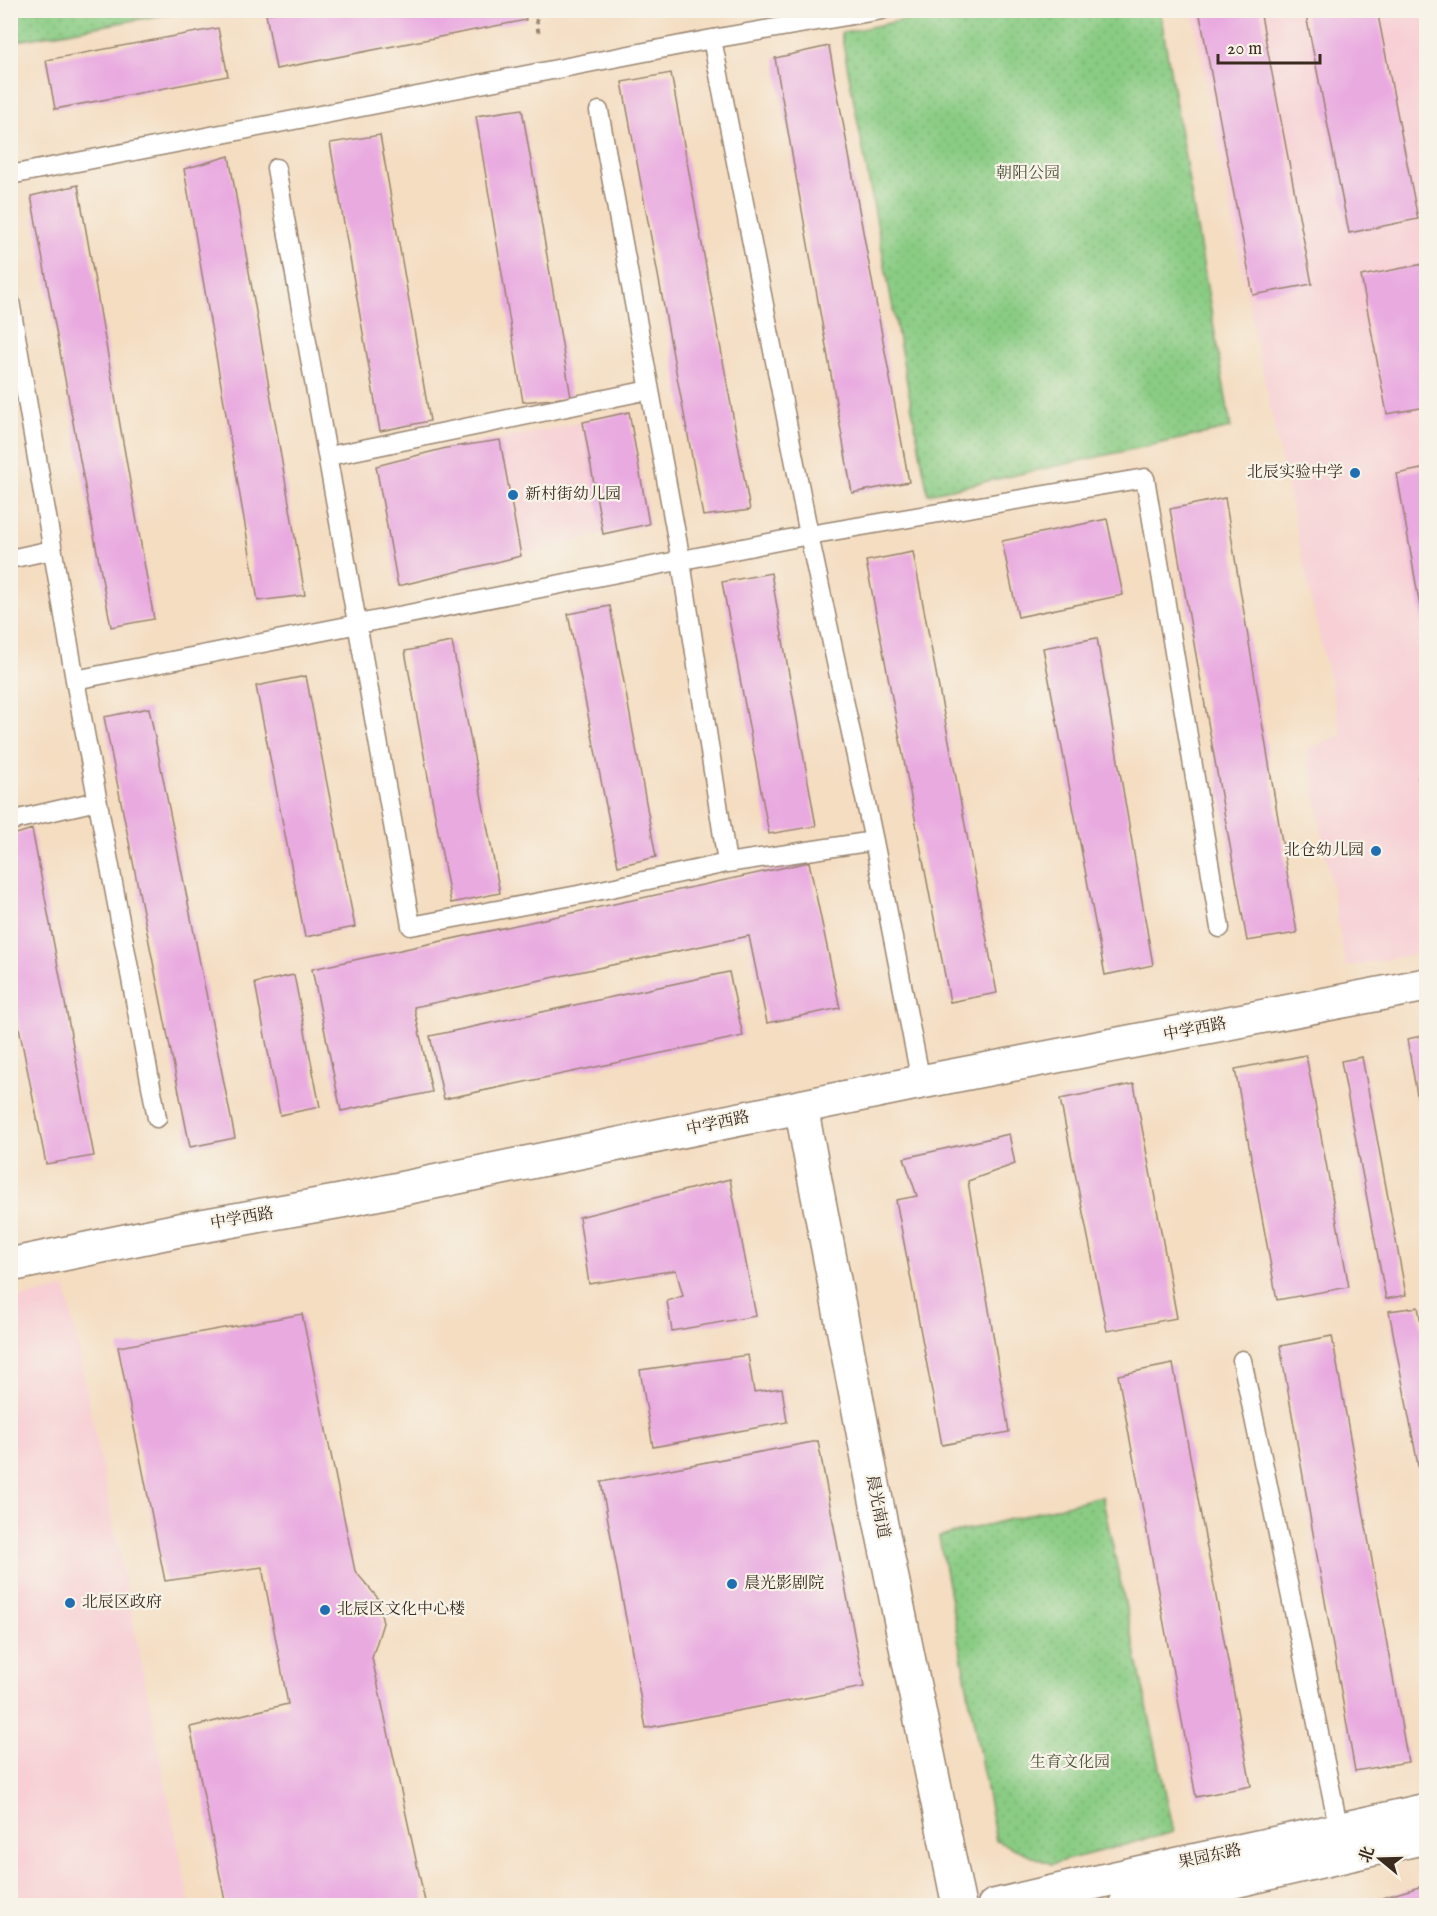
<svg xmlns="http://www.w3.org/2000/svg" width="1437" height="1916" font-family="'IM FELL English','Noto Serif SC',serif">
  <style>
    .built { fill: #f7cfd4 }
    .park { fill: url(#park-dots); stroke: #627b51; stroke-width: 1.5 }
    .building { fill: #e9aae0 }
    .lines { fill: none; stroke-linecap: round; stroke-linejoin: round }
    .service-casing { stroke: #988470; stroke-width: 21 }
    .minor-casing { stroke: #988470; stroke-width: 36 }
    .tertiary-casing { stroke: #988470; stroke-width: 36 }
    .path { stroke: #988470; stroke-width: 4; stroke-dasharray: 4.5 4.5; stroke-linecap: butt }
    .service { stroke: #fff; stroke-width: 18 }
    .minor { stroke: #fff; stroke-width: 33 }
    .tertiary { stroke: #fff; stroke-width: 33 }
    .poi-dot { fill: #1f6fb2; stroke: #f7f3e8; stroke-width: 2 }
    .labels { text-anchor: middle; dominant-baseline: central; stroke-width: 4.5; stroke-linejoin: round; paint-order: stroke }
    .park-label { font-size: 16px; fill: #4f5238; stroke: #f7f3e8 }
    .poi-label { font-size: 16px; fill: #3b2a1e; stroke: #f7f3e8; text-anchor: start }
    .street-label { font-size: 16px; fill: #3b2a1e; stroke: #f7f3e8 }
  </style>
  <defs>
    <pattern id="park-dots" width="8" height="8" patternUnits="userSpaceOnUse" patternTransform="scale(1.5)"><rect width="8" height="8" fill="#8acc84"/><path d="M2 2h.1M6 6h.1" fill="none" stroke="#78af72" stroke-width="1.8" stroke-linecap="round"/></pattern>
  </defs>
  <rect width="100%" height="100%" fill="#f7f3e8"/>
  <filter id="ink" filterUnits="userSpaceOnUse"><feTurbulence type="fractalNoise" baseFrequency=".0167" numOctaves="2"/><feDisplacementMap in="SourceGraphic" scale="12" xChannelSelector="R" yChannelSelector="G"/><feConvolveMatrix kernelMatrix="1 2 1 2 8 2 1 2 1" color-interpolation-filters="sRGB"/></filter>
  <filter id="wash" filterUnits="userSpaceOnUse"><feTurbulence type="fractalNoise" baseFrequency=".008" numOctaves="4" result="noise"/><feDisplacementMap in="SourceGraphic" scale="24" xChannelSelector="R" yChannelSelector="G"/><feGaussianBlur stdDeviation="1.35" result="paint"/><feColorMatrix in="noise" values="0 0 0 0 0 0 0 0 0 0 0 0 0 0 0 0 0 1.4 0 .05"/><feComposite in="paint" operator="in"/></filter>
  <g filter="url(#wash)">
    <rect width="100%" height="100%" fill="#f4ddc1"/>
    <path class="built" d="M1192 11H1426V952L1346 967 1307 749 1342 735 1311 599 1257 346Z
      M629 412 649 524 603 534 398 586 376 466Z
      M66 1288 190 1905H11V1300Z"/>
    <path class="park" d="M11 10H185V11L11 42Z
      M952 10 1160 11 1231 428 928 494 841 33Z
      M1102 1496 1174 1832 1051 1864 996 1841 939 1537Z"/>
    <g id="blocks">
      <path class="building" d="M285 10H524L526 20 276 69 266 14Z
        M1199 10H1260L1312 284 1253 295Z
        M1305 10H1377L1418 219 1349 233Z
        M218 28 228 76 55 109 46 60Z
        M829 46 909 482 852 493 775 58Z
        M671 73 750 510 703 516 622 82Z
        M522 109 571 397 523 402 476 116Z
        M380 135 430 421 380 431 330 143Z
        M229 156 305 595 258 601 184 169Z
        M78 185 154 619 111 627 31 196Z
        M1424 264 1426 275V407L1387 414 1361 276Z
        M629 412 649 524 603 534 583 422Z
        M500 440 521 556 398 586 376 466 446 448Z
        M1426 468V635L1425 636 1397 474Z
        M1225 498 1297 933 1247 941 1170 509Z
        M1107 519 1123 595 1018 617 1002 541Z
        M913 552 997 993 950 1002 866 561Z
        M771 573 816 826 769 834 722 582Z
        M610 606 656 857 618 866 568 614Z
        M1097 638 1153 965 1105 975 1043 648Z
        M452 642 500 893 451 903 405 651Z
        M306 676 355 927 305 937 256 686Z
        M149 708 235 1138 190 1147 104 717Z
        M1426 776V816H1425L1418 777Z
        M32 829 94 1156 46 1164 10 982V836Z
        M809 862 840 1008 767 1023 749 936 414 1007 432 1092 341 1111 312 969Z
        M729 972 743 1036 444 1099 430 1036Z
        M294 975 320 1107 280 1115 255 983Z
        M1426 1035V1139H1425L1407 1039Z
        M1306 1055 1349 1287 1277 1300 1235 1069Z
        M1362 1057 1406 1295 1386 1299 1341 1061Z
        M1134 1084 1177 1318 1107 1331 1060 1099Z
        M1009 1134 1015 1164 968 1181 1009 1432 942 1445 896 1200 917 1196 904 1158Z
        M730 1179 756 1316 672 1331 667 1301 683 1296 676 1270 589 1284 579 1217Z
        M1418 1307 1426 1350 1425 1503 1389 1311Z
        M302 1314 355 1571 377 1597 383 1623 372 1658 426 1906H226L190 1727 288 1704 262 1567 165 1581 118 1347Z
        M1332 1336 1408 1762 1355 1771 1280 1346Z
        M748 1355 754 1392 782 1388 787 1422 653 1447 640 1370Z
        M1173 1364 1251 1786 1196 1797 1118 1375Z
        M818 1441 864 1687 646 1728 601 1482Z
        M1426 1885V1906H1358V1905Z"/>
    </g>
  </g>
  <g filter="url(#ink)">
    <use href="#blocks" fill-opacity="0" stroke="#988470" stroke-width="1.5"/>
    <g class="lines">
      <g class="service-casing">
        <path id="service" d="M712 39 809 535 874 841 921 1082
          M599 111 681 561 727 863
          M276 168 411 926 578 895 727 863 874 841
          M10 175 712 39 882 10
          M10 301 75 680 157 1118
          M329 456 649 390
          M10 559 52 550
          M75 680 809 535 1145 478 1220 928
          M10 821 97 801
          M1242 1360 1339 1830"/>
      </g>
      <g class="minor-casing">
        <path id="minor" d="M801 1107 876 1500 959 1906
          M10 1265 179 1230 341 1201 921 1082 1426 985"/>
      </g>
      <g class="tertiary-casing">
        <path id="tertiary" d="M994 1906C1138 1871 1283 1843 1426 1810
          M1125 1906 1426 1837"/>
      </g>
      <path class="path" d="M535 10 539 36"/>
      <use href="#service" class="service"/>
      <use href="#minor" class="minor"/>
      <use href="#tertiary" class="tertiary"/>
    </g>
  </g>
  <g class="poi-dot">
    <circle cx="1355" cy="473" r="6"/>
    <circle cx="513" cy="495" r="6"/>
    <circle cx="1376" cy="851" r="6"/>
    <circle cx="732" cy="1584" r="6"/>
    <circle cx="70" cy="1603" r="6"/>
    <circle cx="325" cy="1610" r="6"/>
  </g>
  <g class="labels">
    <g class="park-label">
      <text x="1028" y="174">朝阳公园</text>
      <text x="1070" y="1763">生育文化园</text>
    </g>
    <g class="poi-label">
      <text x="1343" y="473" text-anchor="end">北辰实验中学</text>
      <text x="525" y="495">新村街幼儿园</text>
      <text x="1364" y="851" text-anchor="end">北仓幼儿园</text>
      <text x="744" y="1584">晨光影剧院</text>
      <text x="82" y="1603">北辰区政府</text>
      <text x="337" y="1610">北辰区文化中心楼</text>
    </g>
    <g class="street-label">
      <text transform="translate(1195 1030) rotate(-11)">中学西路</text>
      <text transform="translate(718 1124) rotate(-12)">中学西路</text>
      <text transform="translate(242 1219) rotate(-10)">中学西路</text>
      <text transform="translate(877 1507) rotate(79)">晨光南道</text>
      <text transform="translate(1210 1857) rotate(-12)">果园东路</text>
    </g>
  </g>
  <rect width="1437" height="1916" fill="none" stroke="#f7f3e8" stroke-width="36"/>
  <g transform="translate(1380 1859) rotate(289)" stroke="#f7f3e8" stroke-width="4.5" paint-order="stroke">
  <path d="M0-4.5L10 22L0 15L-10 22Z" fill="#3b2a1e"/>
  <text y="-9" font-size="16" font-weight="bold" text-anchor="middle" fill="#3b2a1e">北</text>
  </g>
  <path d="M1218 54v9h102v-9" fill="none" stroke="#3b2a1e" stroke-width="3"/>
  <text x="1227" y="54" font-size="18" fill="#3b2a1e" stroke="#f7f3e8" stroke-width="4.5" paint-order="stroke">20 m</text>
</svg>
